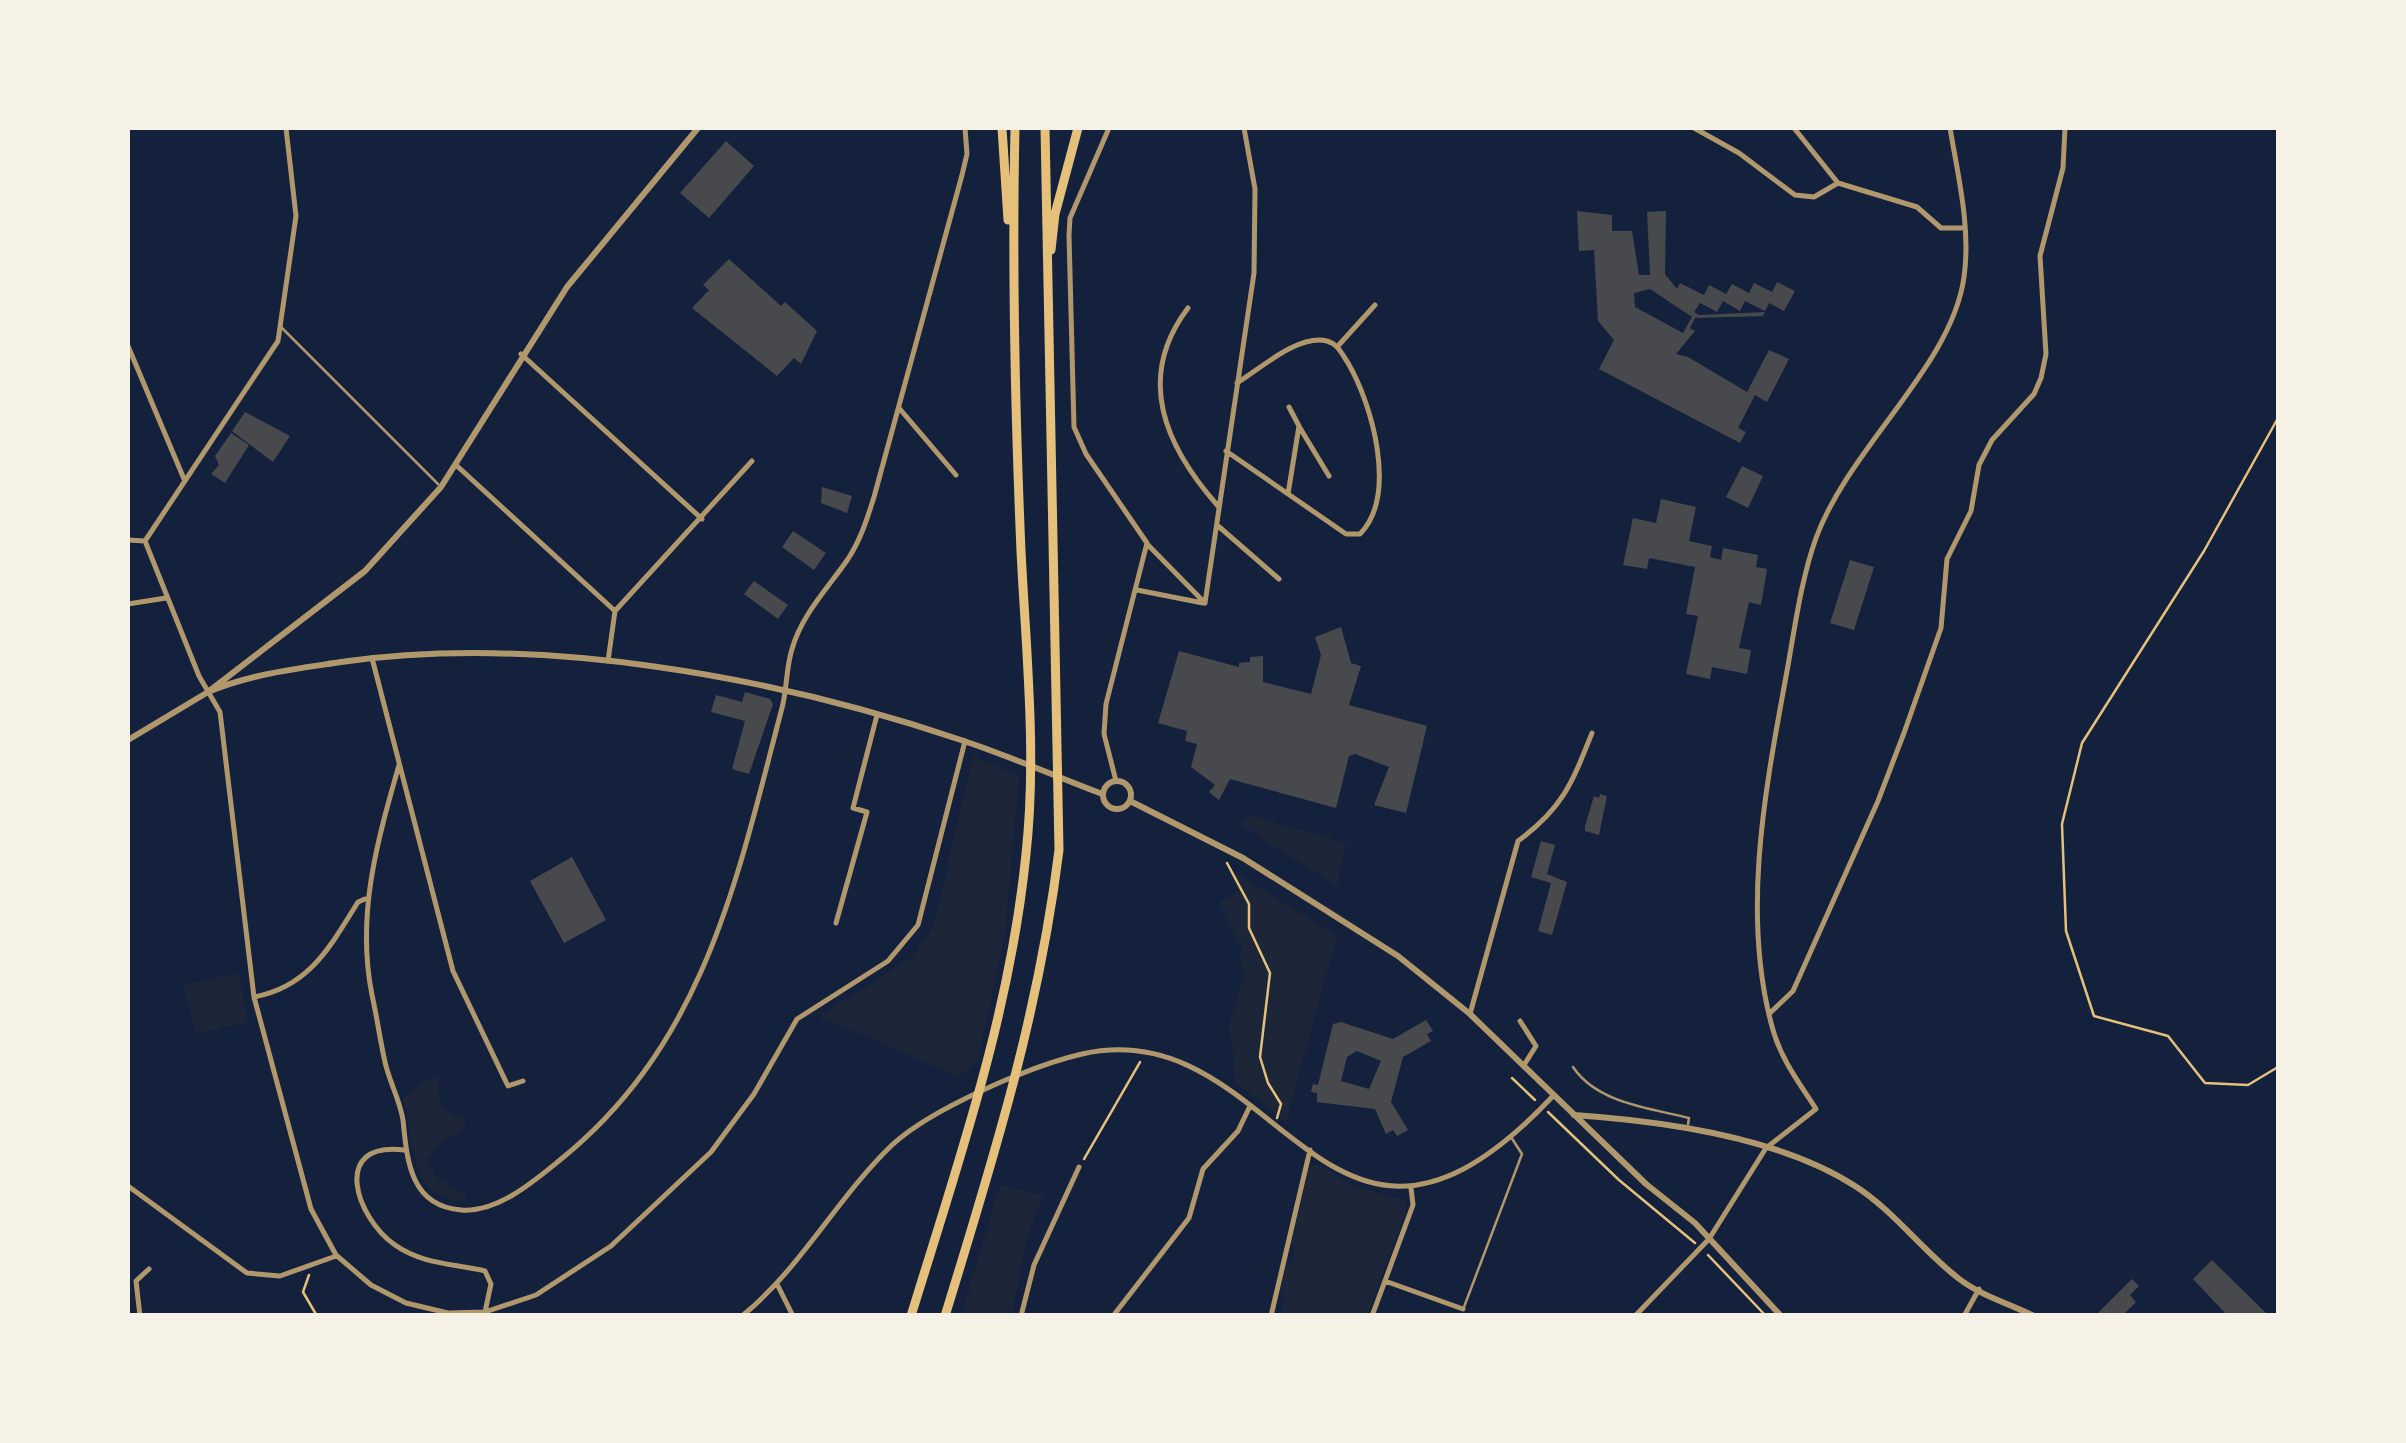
<svg xmlns="http://www.w3.org/2000/svg" width="2406" height="1443" font-family="Poppins,sans-serif">
  <style>
    .green { fill: #1d2539 }
    .building { fill: #48494c; fill-rule: evenodd }
    .lines { fill: none; stroke-linecap: round; stroke-linejoin: round }
    .path { stroke: #e5c07b; stroke-width: 2.5 }
    .service { stroke: #b1986c; stroke-width: 2.5 }
    .minor { stroke: #b1986c; stroke-width: 5 }
    .tertiary { stroke: #b1986c; stroke-width: 6 }
    .trunk { stroke: #e5c07b; stroke-width: 9 }
  </style>
  <rect width="100%" height="100%" fill="#14213d"/>
  <path class="green" d="M973 756 1019 777 1005 934 978 1060 958 1077 820 1016 913 956 933 928Z
    M1249 815 1346 843 1337 886 1239 824Z
    M1236 873 1337 936 1286 1122 1236 1083 1229 1025 1245 973 1239 957 1242 948 1219 902 1238 892 1232 878Z
    M238 973 248 1022 196 1034 183 985Z
    M434 1076 439 1080C437 1101 443 1115 465 1118L464 1130 436 1146 426 1162 439 1180 464 1193 467 1201C406 1201 415 1139 403 1097Z
    M1318 1164 1351 1185 1405 1200 1406 1211 1367 1315H1275L1281 1314 1285 1295 1280 1293 1286 1265H1291L1295 1246 1291 1245 1309 1167Z
    M1000 1185 1044 1196 1028 1233 1012 1315H961Z"/>
  <path class="building" d="M726 141 754 166 709 218 680 193Z
    M1577 211 1612 215V231H1632L1639 275H1650L1647 212 1666 211 1665 274 1677 289 1680 283 1704 295 1709 285 1726 294 1732 284 1749 293 1754 283 1772 292 1777 282 1795 291 1784 311 1769 303 1765 311 1745 301 1740 311 1723 301 1717 312 1700 303 1694 312 1699 315 1765 312 1763 316 1695 318 1690 328 1695 331 1676 354 1688 357 1747 392 1769 350 1789 359 1767 402 1755 395 1738 428 1746 432 1740 443 1599 369 1614 340 1598 321 1594 250 1579 251ZM1650 289 1692 317 1683 333 1635 307 1634 293Z
    M729 259 781 306 785 302 817 331 801 364 794 358 777 376 692 308 709 290 703 285Z
    M245 412 290 436 273 462 232 431Z
    M231 433 249 445 225 483 211 474 219 465 215 456Z
    M1742 466 1763 476 1748 508 1726 497Z
    M822 487 852 496 847 513 821 503Z
    M1661 499 1696 507 1689 541 1712 546 1710 557 1721 560 1723 548 1758 555 1756 567 1767 569 1761 605 1749 602 1739 648 1751 650 1747 674 1712 667 1710 679 1686 674 1698 616 1686 614 1695 567 1649 558 1647 569 1623 565 1633 518 1656 523Z
    M793 531 826 553 814 570 782 547Z
    M1850 560 1874 567 1854 630 1830 623Z
    M754 581 788 605 778 619 744 594Z
    M1341 627 1351 663 1361 666 1349 705 1427 726 1406 813 1374 805 1389 767 1355 754 1349 756 1336 808 1230 779 1219 800 1209 792 1215 785 1191 767 1197 744 1185 741 1187 731 1158 723 1179 651 1239 667V663L1250 662V657L1263 656V682L1311 694 1321 655 1315 637Z
    M745 692 770 699 773 704 749 774 732 769 745 721 711 712 716 695 742 702Z
    M1600 794 1607 796 1599 835 1585 831V826L1594 796 1599 798Z
    M1541 841 1555 845 1547 874 1567 882 1552 935 1538 931 1551 883 1531 877Z
    M572 857 606 920 564 943 530 881Z
    M1426 1020 1433 1031 1427 1034 1431 1041 1403 1057 1391 1102 1408 1130 1397 1136 1393 1130 1386 1134 1375 1109 1317 1102V1093L1311 1092 1313 1084 1318 1085 1333 1024 1341 1022 1393 1039ZM1357 1051 1381 1061 1369 1089 1341 1081 1347 1057Z
    M2212 1260 2266 1313 2264 1316H2228L2193 1279Z
    M2132 1279 2139 1286 2130 1295 2136 1302 2122 1316H2095Z"/>
  <g class="lines">
    <path class="path" d="M2278 418 2204 551 2082 743 2062 824 2066 931 2094 1016 2168 1036 2205 1083 2248 1085 2278 1067
      M1227 863 1249 904V928L1270 973 1260 1057 1268 1083 1281 1104 1277 1118
      M1512 1078 1535 1100
      M1548 1112 1619 1180 1695 1243
      M1084 1159 1140 1062
      M1708 1255 1766 1316
      M309 1275 303 1292 317 1316"/>
    <path class="service" d="M281 327 438 484
      M1573 1067C1597 1103 1649 1108 1689 1118L1688 1124
      M1464 1307 1522 1154 1511 1137"/>
    <path class="minor" d="M1109 128 1070 218 1069 235 1074 427 1086 454 1147 543 1106 704 1104 734 1116 781
      M1694 128 1739 153 1795 195 1814 197 1838 183
      M1794 128 1838 183 1917 207 1941 228H1965
      M1188 308C1135 378 1165 446 1218 506
      M128 346 184 479
      M1337 347 1375 305
      M521 354 702 519
      M899 408 956 475
      M1300 428 1329 476
      M1226 451 1346 534H1360C1398 495 1372 404 1348 363 1342 354 1338 344 1327 341 1298 334 1260 369 1237 383
      M456 465 615 611
      M1288 494 1299 426 1289 407
      M1217 525 1279 579
      M128 540 145 541
      M145 541 199 676 220 712 254 997 311 1209 336 1255 371 1285 406 1303 448 1313 485 1312 536 1295 611 1246 711 1152 754 1094 797 1019 888 961 918 925 965 741
      M145 541 278 341 296 216 286 128
      M1148 545 1205 603
      M1137 590 1203 603
      M1205 603 1254 273 1255 189 1244 128
      M128 604 166 598
      M372 658 453 971 508 1086 523 1081
      M608 661 615 611 752 461
      M399 765C377 842 356 915 372 995 377 1017 380 1040 385 1062 389 1081 400 1100 403 1120 407 1160 410 1206 461 1210 497 1213 533 1182 560 1160 705 1043 737 879 782 708 787 689 786 668 792 649 802 614 828 588 848 559 861 539 867 519 874 497L962 175 967 154 965 128
      M836 923 867 812 853 808 877 715
      M254 997C309 987 330 947 358 902L365 899
      M1770 1013 1793 991 1878 801 1904 733 1941 628 1947 559 1971 511 1979 465 1992 440 2034 394 2041 378 2046 354 2040 256 2063 168 2065 128
      M1470 1014 1518 841C1563 808 1572 783 1592 733
      M1520 1021 1536 1046 1524 1065
      M404 1150C330 1141 356 1218 395 1245 424 1265 452 1263 485 1271L491 1284 485 1312
      M128 1186 247 1273 280 1276 336 1256
      M1385 1281 1463 1309
      M777 1284 793 1316
      M140 1316 136 1281 149 1269
      M742 1316C801 1268 837 1198 892 1145 931 1109 1030 1066 1082 1054 1281 1009 1325 1339 1553 1096
      M1021 1316 1034 1265 1079 1167
      M1113 1316 1189 1218 1203 1169 1238 1131 1250 1106
      M1271 1316 1310 1150
      M1372 1316 1413 1205 1411 1188
      M1635 1316 1709 1239 1766 1148 1816 1109C1800 1084 1781 1059 1773 1030 1740 914 1766 786 1787 671 1795 627 1801 580 1816 538 1850 446 1952 366 1964 277 1971 228 1958 176 1950 128
      M1964 1316 1979 1289"/>
    <path class="tertiary" d="M208 692C251 674 295 669 341 662 539 634 772 676 961 740 1009 756 1055 776 1102 794
      M128 740 208 692 365 571 441 487 567 287 698 128
      M1103 795a14 14 0 1 1 28 0a14 14 0 1 1-28 0Z
      M1130 801 1243 858 1398 956 1470 1014 1646 1184 1695 1223 1781 1316
      M1574 1115C1663 1121 1779 1137 1855 1186 1894 1211 1922 1250 1958 1278 1979 1295 2010 1304 2034 1316"/>
    <path class="trunk" d="M1002 128 1008 220
      M1051 250 1055 214 1078 128
      M911 1316C958 1163 1010 1014 1026 854 1037 754 1026 651 1021 551 1015 410 1012 269 1015 128
      M945 1316C993 1160 1039 1013 1059 850L1045 128"/>
  </g>
  <rect width="2406" height="1443" fill="none" stroke="#f6f1e7" stroke-width="260"/>
</svg>
